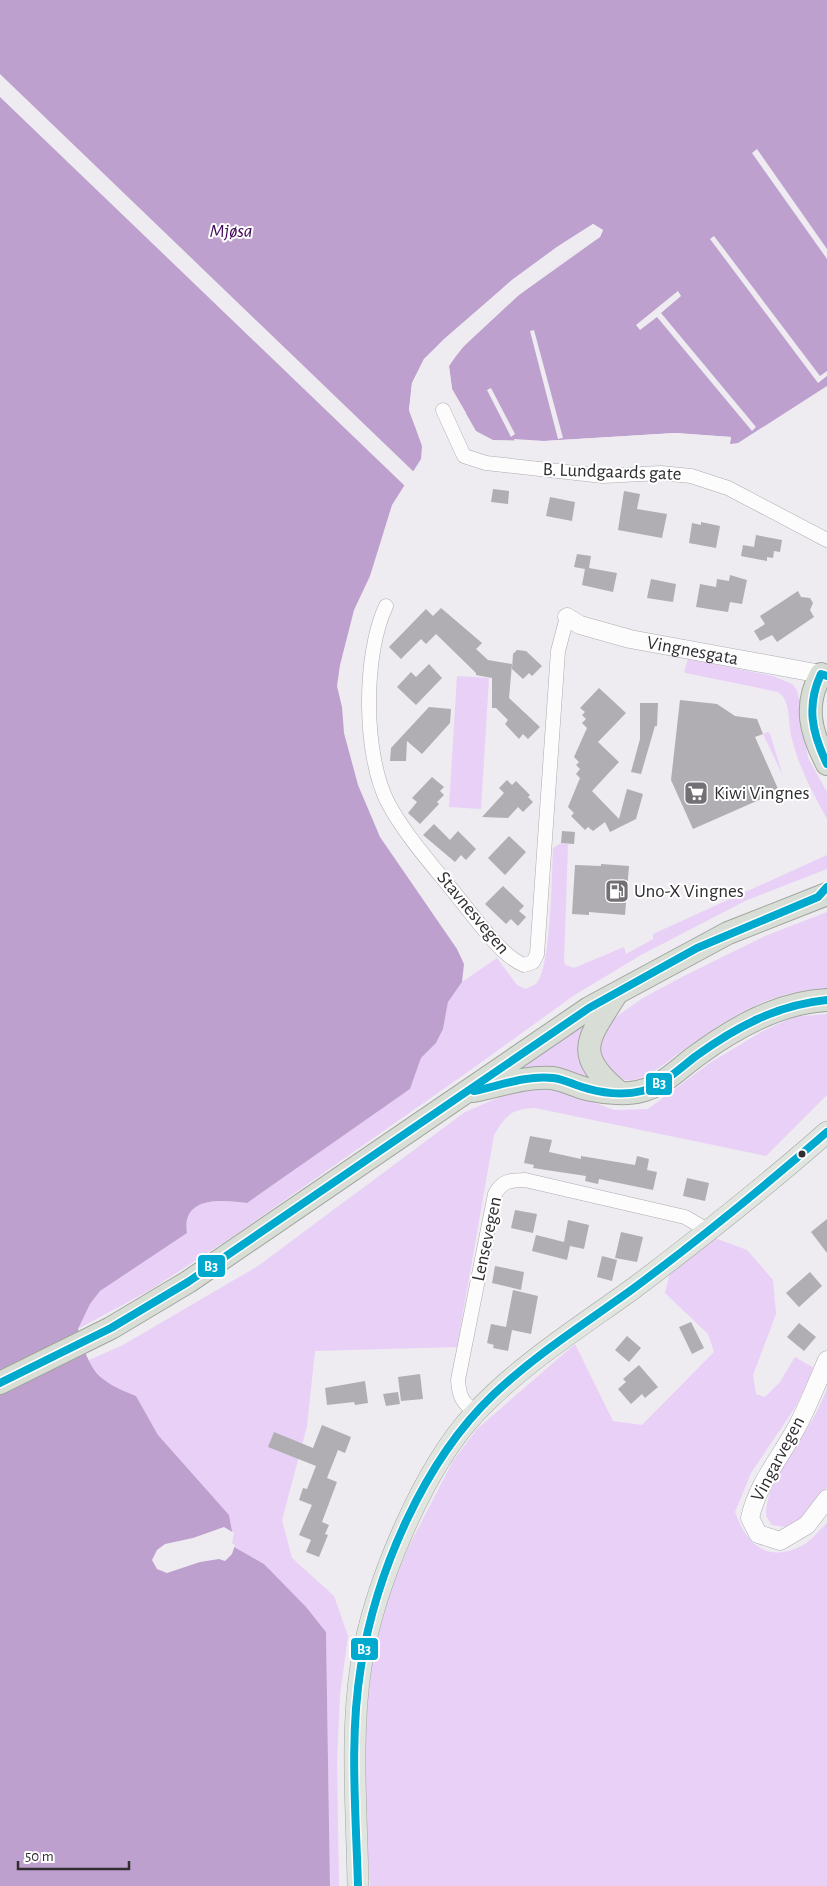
<svg xmlns="http://www.w3.org/2000/svg" width="827" height="1886" font-family="'Alegreya Sans',sans-serif">
  <style>
    .green { fill: #e8d0f7 }
    .water { fill: #bea0cf }
    .pier { fill: #eeebf1 }
    .building { fill: #b0aeb2 }
    .lines { fill: none; stroke-linecap: round; stroke-linejoin: round }
    .minor-casing { stroke: #aeacb0; stroke-width: 15 }
    .tertiary-casing { stroke: #aeacb0; stroke-width: 19 }
    .primary-casing { stroke: #a0a69e; stroke-width: 22 }
    .trunk-casing { stroke: #a0a69e; stroke-width: 24 }
    .minor { stroke: #fcfcfd; stroke-width: 14 }
    .tertiary { stroke: #fcfcfd; stroke-width: 18 }
    .primary { stroke: #e1e5e0; stroke-width: 21 }
    .trunk { stroke: #d8ded6; stroke-width: 22 }
    .bus-1-casing { stroke: #fff; stroke-width: 11 }
    .bus-1 { stroke: #00a9ce; stroke-width: 8 }
    .bus-dot { fill: #312e32; stroke: #fff; stroke-width: 2 }
    .labels { text-anchor: middle; dominant-baseline: central; stroke-width: 4; stroke-linejoin: round; paint-order: stroke }
    .street-label { font-size: 19px; fill: #312e32; stroke: #fff }
    .poi-label { font-size: 19px; fill: #312e32; stroke: #fff; text-anchor: start }
    .water-label { font-size: 20px; font-style: italic; fill: #410658; stroke: #fff }
    .line-badge { stroke: #fff; stroke-width: 2 }
    .badge-label { font-size: 14px; text-anchor: middle; font-weight: bold; fill: #fff }
  </style>
  <rect width="100%" height="100%" fill="#eeebf1"/>
  <path class="green" d="M688 659 773 676 792 684 797 690 800 704 808 758 827 792V819C812 791 798 766 791 735 788 721 791 700 778 692L686 673 684 672Z
    M457 676 489 678 481 809 449 807Z
    M768 732 770 734 783 776 763 734Z
    M561 843 568 844 564 962 566 965 574 968 624 947 626 954 653 939V934L827 855V869L747 900 641 955 573 996 465 1074 232 1237 150 1290 78 1329 90 1304 100 1291 187 1233C181 1195 224 1200 247 1203L410 1089 421 1058 436 1043 443 1029 448 1002 462 982 497 958 517 985 526 989C529 987 535 985 537 983 551 967 552 872 553 848Z
    M827 912V988C800 990 774 996 750 1008 725 1020 702 1037 679 1053 665 1063 651 1076 634 1080 626 1081 619 1079 612 1076L595 1046 613 1019 643 998 682 977 765 936Z
    M827 1014V1095L766 1156 535 1108C511 1109 506 1115 494 1135L457 1347 315 1351 307 1426 282 1520 292 1558 334 1596 348 1636 340 1695 337 1761 339 1886H330L326 1632 264 1564 229 1544 232 1531 229 1515 158 1435 136 1396 108 1385 87 1361 123 1345 258 1266 465 1112 519 1089 561 1090 614 1110 648 1109 711 1062 763 1031 793 1017Z
    M588 1021 593 1084 510 1073Z
    M715 1238 747 1250 773 1280 776 1314 753 1375 756 1394 765 1397 780 1382 795 1357 814 1368 796 1406 751 1473 735 1512C747 1547 770 1564 805 1544 813 1539 820 1529 827 1523V1886H370L362 1768 363 1719 378 1621 409 1546 453 1461 477 1429 575 1344 613 1421 642 1425 714 1352 708 1334 665 1293 670 1273Z
    M827 1389V1487L804 1516 785 1527 772 1525 766 1516C766 1479 797 1449 814 1417 819 1408 823 1398 827 1389Z"/>
  <path class="water" d="M0 0H827V386L738 443 730 444 731 437 675 433 544 441 493 440 476 431 452 389 449 366C479 319 553 267 600 237L603 230 593 224 557 247 512 280 424 359 412 383 409 410 422 446 421 459 392 505 370 576 354 610 340 665 337 686 342 707 344 733 358 785 380 837 457 949 464 964 462 982 448 1002 443 1029 436 1043 421 1058 410 1089 247 1203C224 1200 181 1195 187 1233L100 1291 90 1304 78 1329C90 1371 95 1380 136 1396L158 1435 229 1515 232 1531 229 1544 264 1564 306 1607 326 1632 330 1886H0Z"/>
  <path class="pier" d="M0 74 416 474 406 487 0 97Z
    M757 149 827 249V259L752 153Z
    M593 224 603 230 600 237 519 295 463 347 455 357 449 366 452 389 466 413 463 415 449 389 447 365 453 355 461 345 518 293 599 236 600 231 593 227 558 249 514 282 446 341 426 361 414 384 411 410 418 428 415 426 409 410 412 383 424 359 444 339 512 280 557 247Z
    M714 236 820 376 827 371V376L818 383 710 239Z
    M678 291 681 296 661 313 756 427 752 431 657 317 640 330 636 325Z
    M534 330 563 438 558 439 530 331Z
    M491 388 515 434 511 437 487 390Z
    M675 433 731 437 729 446 728 439 675 436 544 444 515 441 514 439 544 441Z
    M224 1527 234 1533 232 1543 235 1545 232 1554 225 1561 219 1559 200 1562 167 1573 157 1569 152 1560 157 1550 165 1544 193 1538Z"/>
  <path class="building" d="M493 489 509 491 508 504 491 502Z
    M624 491 640 494 637 509 667 514 662 538 618 530Z
    M550 497 575 502 572 521 546 516Z
    M701 522 720 526 716 548 689 543 692 523 701 525Z
    M756 535 782 540 780 552 774 551 773 558 767 557V561L741 556 743 545 754 547Z
    M577 554 591 556 589 568 617 573 613 592 582 585 585 569 574 567Z
    M730 575 747 580 742 604 730 602 728 612 696 607 700 584 716 587 717 579 729 581Z
    M651 579 676 584 673 602 647 598Z
    M798 591 801 597 810 598 813 603 810 610 814 617 777 642 772 635 760 641 754 631 765 624 760 616Z
    M441 608 482 643 476 649 488 660 512 664 509 698 540 727 528 739 523 734 519 739 505 724 508 720 496 708H492V678L476 675V673L436 634 426 644 421 639 401 659 389 647 426 609 433 616Z
    M517 650 526 651 542 666 532 676 529 673 523 679 512 669 513 654Z
    M429 664 442 678 416 705 397 687 411 672 416 677Z
    M599 688 626 713 598 742 619 762 592 791 619 819 627 789 643 794 636 819 610 832 605 822 593 831 588 827 585 830 571 816 574 813 568 807 580 778 576 774 580 769 576 765 579 762 574 757 587 728 582 723 586 719 582 715 585 712 580 708Z
    M680 700 717 704 735 716 757 719 763 734 755 737 779 791 693 829 671 780Z
    M640 703H658L657 726H655L641 774 631 772 640 739Z
    M429 707 451 709 450 723 422 754 407 741 406 761H390L391 748Z
    M432 777 444 787 440 791 444 795 437 802 439 804 420 824 408 813 417 802 412 798Z
    M507 780 512 785 516 781 530 795 528 797 533 802 523 812 518 807 508 818 482 817 504 793 499 788Z
    M434 824 450 840 458 831 476 849 466 860 461 855 455 862 423 835Z
    M562 831 575 832 574 844 561 843Z
    M509 836 526 852 505 875 488 858Z
    M601 864 629 866 625 915 589 912V915L572 914 575 865 601 866Z
    M503 886 524 906 519 911 526 917 518 926 511 919 506 924 485 904Z
    M530 1136 552 1140 549 1152 581 1159V1156L635 1165 637 1156 649 1159 647 1170 657 1172 653 1190 599 1179 598 1184 585 1181 586 1176 533 1168 534 1165 524 1163Z
    M687 1178 709 1183 705 1201 683 1196Z
    M515 1210 537 1214 533 1233 511 1228Z
    M827 1219V1253L811 1232Z
    M568 1220 589 1225 584 1249 570 1246 567 1260 532 1251 536 1235 564 1242Z
    M621 1232 643 1237 637 1262 615 1258Z
    M602 1256 617 1260 612 1281 597 1277Z
    M495 1266 524 1272 521 1290 492 1283Z
    M810 1272 822 1286 799 1307 786 1293Z
    M513 1290 538 1296 531 1334 512 1330 508 1351 493 1348 494 1345 487 1343 491 1324 506 1327Z
    M691 1322 704 1348 692 1354 679 1327Z
    M799 1323 816 1337 804 1351 787 1337Z
    M627 1336 641 1348 629 1362 615 1350Z
    M639 1365 658 1387 645 1398 642 1394 631 1404 618 1389 626 1382 623 1379Z
    M420 1374 423 1399 401 1401 398 1377Z
    M365 1381 368 1403 355 1405 354 1402 327 1405 325 1388Z
    M398 1392 400 1404 386 1406 383 1394Z
    M322 1425 351 1437 345 1453 338 1450 327 1478 337 1482 322 1522 329 1525 325 1534 328 1535 319 1557 306 1552 311 1540 299 1535 312 1505 299 1500 303 1488 307 1489 316 1466 268 1447 274 1432 313 1448Z"/>
  <g class="lines">
    <g class="minor-casing">
      <path id="minor" d="M443 410 464 456 486 463 603 476 661 473 691 476 728 488 827 540
        M386 606C363 655 363 754 388 803 407 838 436 869 461 901 477 920 501 956 524 965L533 962 537 954 558 651 567 617
        M476 1412C462 1403 459 1396 458 1380L495 1194C502 1181 510 1180 525 1180L685 1217 709 1231"/>
    </g>
    <g class="tertiary-casing">
      <g id="tertiary">
        <path id="s1" d="M567 617 580 625 630 639 821 674"/>
        <path d="M827 1360C818 1381 809 1403 799 1423 782 1456 758 1482 750 1518L758 1534 780 1541 807 1525 827 1499"/>
      </g>
    </g>
    <g class="primary-casing">
      <path id="primary" d="M358 1886C357 1815 350 1736 361 1666 373 1589 422 1469 476 1412 521 1364 580 1327 634 1288 700 1238 765 1187 827 1132"/>
    </g>
    <g class="trunk-casing">
      <path id="trunk" d="M821 674C803 706 811 733 827 764
        M617 993C589 1038 571 1053 619 1092
        M473 1091C499 1086 525 1076 552 1078 566 1080 578 1088 592 1090 606 1093 627 1095 641 1091 663 1086 678 1069 696 1056 734 1028 779 1002 827 1000
        M0 1383 111 1328 188 1282 589 1008 728 933 827 894"/>
    </g>
    <use href="#minor" class="minor"/>
    <use href="#tertiary" class="tertiary"/>
    <use href="#primary" class="primary"/>
    <use href="#trunk" class="trunk"/>
    <g class="bus-1-casing">
      <path id="bus-1" d="M827 676 821 674C806 706 812 733 827 764
        M474 1091C499 1086 526 1075 553 1078 563 1079 572 1084 582 1087 600 1093 623 1096 642 1091 663 1085 679 1069 696 1056 736 1027 777 1005 827 1000
        M0 1383 111 1328 188 1282 589 1008 697 948 818 897 827 887
        M358 1886C356 1813 349 1739 361 1666 376 1572 424 1461 493 1395 536 1354 586 1323 634 1288 700 1239 765 1186 827 1132"/>
    </g>
    <use href="#bus-1" class="bus-1"/>
  </g>
  <defs>
    <g id="supermarket-square" transform="scale(1.25)"><rect x="-9" y="-9" width="18" height="18" rx="4" fill="#737075" stroke="#fff"/><path d="M-6-5.5h2.5l.6 2H6L4.5 2H-2.5L-4.4-4H-6ZM-1.5 3.2a1.3 1.3 0 1 0 .1 0ZM3 3.2a1.3 1.3 0 1 0 .1 0Z" fill="#fff"/></g>
    <g id="fuel-square" transform="scale(1.25)"><rect x="-9" y="-9" width="18" height="18" rx="4" fill="#737075" stroke="#fff"/><path d="M-5.5-6h7V0h2V4h1.3V-2.5L3-4.5l.8-.8L6-3V5H2.5V1h-1V6h-7ZM-4.2-4.7v3.2H.2V-4.7Z" fill="#fff"/></g>
  </defs>
  <g fill-rule="evenodd">
    <use href="#supermarket-square" x="696" y="793"/>
    <use href="#fuel-square" x="617" y="891"/>
  </g>
  <circle class="bus-dot" cx="802" cy="1154" r="4.5"/>
  <g class="labels">
    <g class="street-label">
      <text transform="translate(612 472) rotate(2)">B. Lundgaards gate</text>
      <text stroke="none"><textPath href="#s1" startOffset="131">Vingnesgata</textPath></text>
      <text transform="translate(473 913) rotate(50)">Stavnesvegen</text>
      <text transform="translate(487 1239) rotate(-78)">Lensevegen</text>
      <text transform="translate(778 1459) rotate(-62)">Vingarvegen</text>
    </g>
    <g class="poi-label">
      <text x="714" y="793">Kiwi Vingnes</text>
      <text x="634" y="891">Uno-X Vingnes</text>
    </g>
    <g class="water-label">
      <text x="231" y="231">Mjøsa</text>
    </g>
  </g>
  <g class="line-badge">
    <rect x="645" y="1072" width="28" height="24" rx="5" fill="#00a9ce"/>
    <rect x="197" y="1254" width="29" height="24" rx="5" fill="#00a9ce"/>
    <rect x="350" y="1637" width="29" height="24" rx="5" fill="#00a9ce"/>
  </g>
  <g class="badge-label">
    <text x="659" y="1088">B3</text>
    <text x="211" y="1271">B3</text>
    <text x="364" y="1654">B3</text>
  </g>
  <path d="M18 1861v8h111v-8" fill="none" stroke="#312e32" stroke-width="2.5"/>
  <text x="25" y="1861" font-size="15" fill="#312e32" stroke="#ffffff" stroke-width="4" paint-order="stroke">50 m</text>
</svg>
